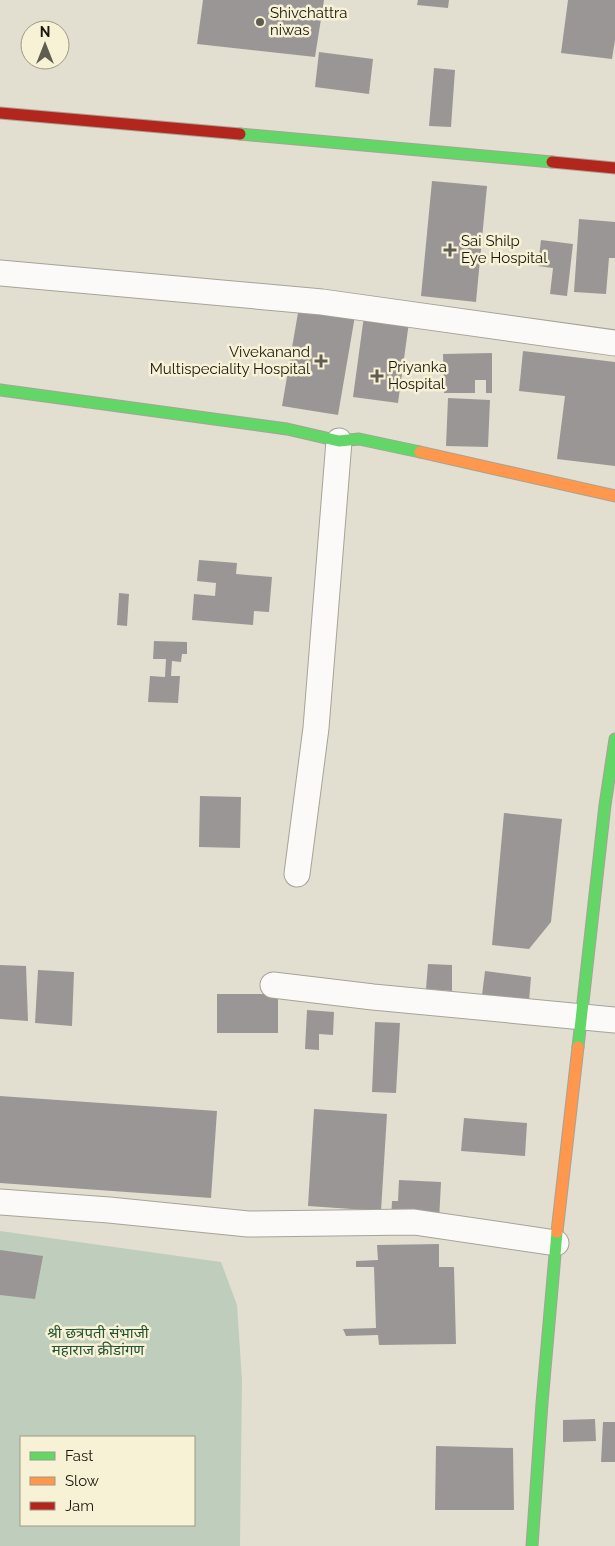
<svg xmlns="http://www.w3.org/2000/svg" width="615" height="1546" font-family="Raleway,'Noto Sans Devanagari',sans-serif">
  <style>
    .green { fill: #bfcebc; fill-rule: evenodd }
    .building { fill: #9a9695 }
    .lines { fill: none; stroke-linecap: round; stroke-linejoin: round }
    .street-casing { stroke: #a6a397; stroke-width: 27 }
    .fast-casing { stroke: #a6a397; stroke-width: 13 }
    .slow-casing { stroke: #a6a397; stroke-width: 13 }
    .jam-casing { stroke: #a6a397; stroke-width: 13 }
    .street { stroke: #fbfaf8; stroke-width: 25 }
    .fast { stroke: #63d668; stroke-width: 11 }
    .slow { stroke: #ff974d; stroke-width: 11 }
    .jam { stroke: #b3261e; stroke-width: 11 }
    .poi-dot { fill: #5f5d52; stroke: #f7f1d6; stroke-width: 2 }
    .labels { text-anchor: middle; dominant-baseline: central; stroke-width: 5; stroke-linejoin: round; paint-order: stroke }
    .poi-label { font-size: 15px; fill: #19170e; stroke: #f7f1d6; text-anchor: start }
    .park-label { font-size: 15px; fill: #215334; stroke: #f7f1d6 }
  </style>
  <rect width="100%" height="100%" fill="#e2dfd0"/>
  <path class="green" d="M0 1231 221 1262 237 1305 242 1380 240 1546H0ZM21 1437H194V1525H21Z"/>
  <path class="building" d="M203 0H324L315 57 197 44Z
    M418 0H449L448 8 417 5Z
    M568 0H615V40L612 59 561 53Z
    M319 52 373 59 369 94 315 87Z
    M434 68 455 70 451 127 429 126Z
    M432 181 487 186 476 302 421 296Z
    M579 219 615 222V258H609L606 294 574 292Z
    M541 240 573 244 567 296 550 294 553 268 538 266Z
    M300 301 356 310 338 415 282 406Z
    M364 316 409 322 398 403 353 397Z
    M523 351 615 362V466L557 459 565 396 519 391Z
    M492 353V393H486V380H475V393H444L443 354Z
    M448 398 490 400 488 447 446 446Z
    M199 560 237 563 236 574 272 577 269 612 254 611 253 625 192 620 194 594 215 596 216 583 197 581Z
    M119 593 129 594 127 626 117 625Z
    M154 641 187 642V654H182L181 662 172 661 171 676H180L178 703 148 702 150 676 165 677 166 659H153Z
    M200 796 241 797 240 848 199 847Z
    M504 813 562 819 551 922 529 949 492 945Z
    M428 964 452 965V991L426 989Z
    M0 965 26 966 28 1021 0 1019Z
    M38 970 74 972 72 1026 35 1023Z
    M485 971 531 977 529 1001 482 995Z
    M217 994H278V1033H217Z
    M307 1010 334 1012 333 1035 319 1034V1050L305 1049Z
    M375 1022 400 1023 396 1093 372 1092Z
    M0 1096 217 1111 211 1198 0 1183Z
    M314 1109 387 1114 381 1211 308 1206Z
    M464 1118 527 1123 525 1156 461 1151Z
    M399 1180 441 1182 439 1221 391 1219 392 1201H398Z
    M439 1244V1267H454L456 1344 379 1345 378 1335 346 1336 343 1329 376 1328 374 1267H356V1261L378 1260 377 1245Z
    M0 1250 43 1256 35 1299 0 1295Z
    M595 1419 596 1441 563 1442V1420Z
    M603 1422H615V1462H601Z
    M436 1446 513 1448 514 1510H435Z"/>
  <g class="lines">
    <g class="street-casing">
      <path id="street" d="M0 273 322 302 615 343
        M297 874 316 728 339 441
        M273 985 373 997 615 1020
        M0 1202 109 1210 248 1224 414 1222 556 1243"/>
    </g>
    <g class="fast-casing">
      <path id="fast" d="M240 134 552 162
        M0 390 287 429 339 441 359 439 420 452
        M578 1047 605 805 615 739
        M532 1546 542 1403 557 1232"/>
    </g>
    <g class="slow-casing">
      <path id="slow" d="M420 452 615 496
        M557 1232 578 1047"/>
    </g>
    <g class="jam-casing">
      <path id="jam" d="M0 113 240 134
        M552 162 615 168"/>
    </g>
    <use href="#street" class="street"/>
    <use href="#fast" class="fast"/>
    <use href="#slow" class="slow"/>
    <use href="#jam" class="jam"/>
  </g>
  <g class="poi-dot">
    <circle cx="260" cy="22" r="5"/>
    <path d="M447.5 242.5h5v5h5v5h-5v5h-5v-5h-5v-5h5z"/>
    <path d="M318.5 353.5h5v5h5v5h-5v5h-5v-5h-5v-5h5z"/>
    <path d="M374.5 368.5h5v5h5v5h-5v5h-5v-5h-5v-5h5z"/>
  </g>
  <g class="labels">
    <g class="poi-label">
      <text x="270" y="13">Shivchattra<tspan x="270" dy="17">niwas</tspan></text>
      <text x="461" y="241">Sai Shilp<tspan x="461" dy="17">Eye Hospital</tspan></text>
      <text x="310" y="352" text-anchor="end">Vivekanand<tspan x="310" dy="17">Multispeciality Hospital</tspan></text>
      <text x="388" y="367">Priyanka<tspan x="388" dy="17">Hospital</tspan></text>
    </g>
    <g class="park-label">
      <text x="98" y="1333">श्री छत्रपती संभाजी<tspan x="98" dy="17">महाराज क्रीडांगण</tspan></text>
    </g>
  </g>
  <rect x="20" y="1436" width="175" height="90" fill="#f7f1d6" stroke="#9e9a86"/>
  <rect x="30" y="1452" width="25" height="8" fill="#63d668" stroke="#9e9a86"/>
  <text x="65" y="1461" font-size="15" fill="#19170e">Fast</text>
  <rect x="30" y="1477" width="25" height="8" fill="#ff974d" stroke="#9e9a86"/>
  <text x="65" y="1486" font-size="15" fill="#19170e">Slow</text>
  <rect x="30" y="1502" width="25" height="8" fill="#b3261e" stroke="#9e9a86"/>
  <text x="65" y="1511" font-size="15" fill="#19170e">Jam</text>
  <g transform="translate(45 45)"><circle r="24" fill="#f7f1d6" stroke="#9e9a86"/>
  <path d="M0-4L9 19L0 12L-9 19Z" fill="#5f5d52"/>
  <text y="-8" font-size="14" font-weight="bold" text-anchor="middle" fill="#19170e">N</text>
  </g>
</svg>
